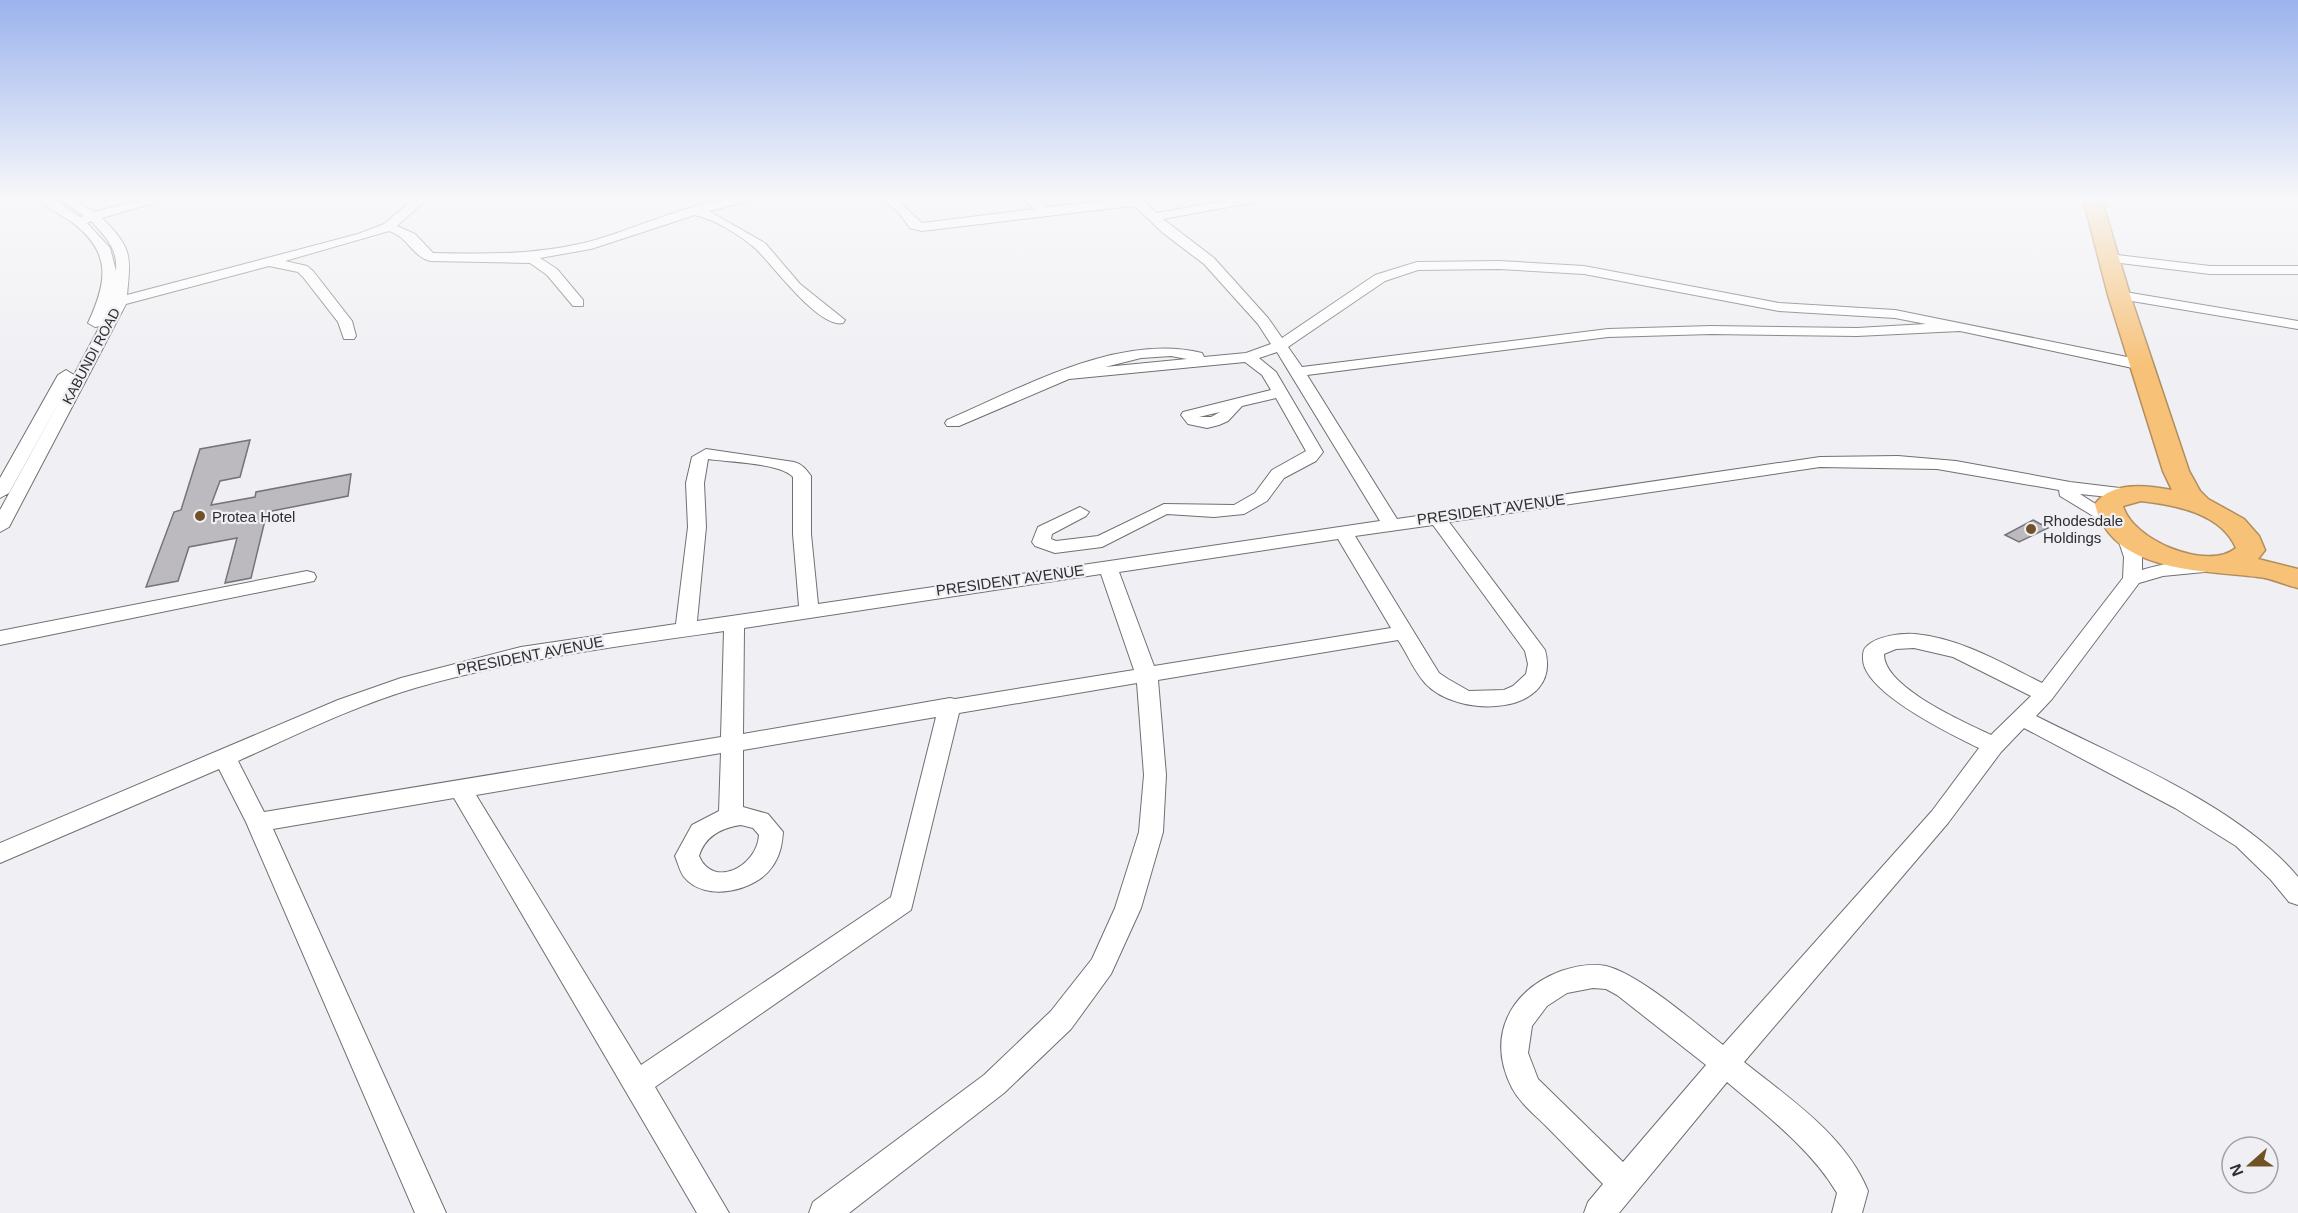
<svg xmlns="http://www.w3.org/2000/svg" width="2298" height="1213" font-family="Arial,sans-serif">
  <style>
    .building { fill: #bcbabe; stroke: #757477; stroke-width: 1.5 }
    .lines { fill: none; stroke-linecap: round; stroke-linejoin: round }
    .minor-casing { stroke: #706f72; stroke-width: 2 }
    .highway-casing { stroke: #b18d5e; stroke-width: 3 }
    .minor { fill: #fff; fill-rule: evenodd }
    .highway { fill: #f7c177; fill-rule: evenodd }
    .poi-dot { fill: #705227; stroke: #f0eff3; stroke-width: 2 }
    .labels { text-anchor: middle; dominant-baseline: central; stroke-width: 4.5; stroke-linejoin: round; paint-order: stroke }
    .far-street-label { font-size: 14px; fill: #2e2d2f; stroke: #f0eff3 }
    .street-label { font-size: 15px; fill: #2e2d2f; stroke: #f0eff3 }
    .poi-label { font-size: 15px; fill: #2e2d2f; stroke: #f0eff3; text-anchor: start }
  </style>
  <rect width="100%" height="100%" fill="#f0eff3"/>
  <path class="building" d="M250 440 240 477 220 481 211 505 255 497 256 492 351 474 348 496 267 512 251 578 225 583 237 538 189 547 178 581 146 587 174 512 181 510 200 449Z
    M2033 520 2048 528 2019 542 2005 535Z"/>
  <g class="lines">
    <g class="minor-casing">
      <path id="minor" d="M38 198H52L80 217 84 216 57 198H71L95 212 144 198H162L160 201 102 218C132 248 131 255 127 295L358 234 384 224 415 198H428L397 226 415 234 433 253C486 254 532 255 584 243 639 229 694 198 752 198L750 201 709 211 765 243 800 284 845 320 843 323C819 329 772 264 756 249 740 235 714 219 695 215L591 249 540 258 557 269 583 300V306H573L547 275 530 263 430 261C412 256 407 236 389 231L285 261 307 266 313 271 352 321 356 336 354 339H344L338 322 303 277 298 272 269 266 126 304 9 527 0 532V510L64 393 9 493 0 498V478L58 375 66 370 74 375 100 326 95 327 88 323C107 282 112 253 73 223 62 215 47 208 38 198ZM91 221C106 237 118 249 116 271L110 248 87 223Z
        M882 198H895L922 223 1034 209 1023 198H1036L1047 207 1132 198 1145 202 1157 213 1239 198H1262L1256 202 1163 219 1214 258 1268 318 1282 338 1375 275 1417 262 1499 261 1584 266 1779 303 1895 310 2142 360 2150 365 2142 370 1960 331 1857 336 1711 334 1608 337 1307 375 1397 519 1820 457 1898 456 1956 461 2070 482 2128 489 2137 494 2128 499 2080 494 2119 519 2122 523 2119 527 2113 528 2060 496 2059 490 1937 469 1820 467 1449 522 1545 650C1563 716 1458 720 1425 683 1414 671 1407 653 1398 640L1158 680 1166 775 1163 832 1141 908 1111 974 1071 1029 1004 1093 849 1213H809L813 1202 984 1075 1051 1011 1092 959 1115 908 1139 832 1144 775 1137 683 959 713 911 910 655 1087 729 1213H697L454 798 273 829 446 1213H415L246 822 219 769 0 863V843L338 700 401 678 521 647 676 624 688 527 686 483 692 457 706 449 794 462C802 464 806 469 811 476V534L818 604 1380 521 1277 352 1259 358 1276 372 1323 452 1316 461 1284 478 1267 501 1244 514 1214 517 1167 514 1102 547 1055 553 1035 546 1032 542 1038 527 1080 507 1089 512 1086 516 1052 534 1051 539 1056 541 1098 536 1164 504 1234 505 1255 493 1272 470 1306 451 1276 398 1242 406 1228 421 1219 425 1207 428 1188 424 1181 415 1183 412 1271 390 1262 375 1245 362 1069 379 959 426H947L945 423 947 420C1022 388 1119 332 1202 353L1204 357 1246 353 1271 344 1258 324 1204 264 1163 233 1137 208 1131 206 922 231 910 228 899 213ZM1499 269 1584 274 1779 311 1895 318 1926 324 1857 328 1711 326 1608 329 1302 367 1288 347 1385 281 1418 270ZM1171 356 1187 359 1105 367 1141 358ZM1220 412 1211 417H1199ZM708 459C728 462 781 463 793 477V534L799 606 697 621 706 527 704 483ZM1433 525 1525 651 1528 664 1526 674 1513 686 1504 690 1469 691 1448 679 1439 673 1355 536ZM1338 539 1391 628 1154 666 1119 572ZM1101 574 1134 670 955 699 950 698 743 734 744 628ZM724 631 721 737 264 812 238 761C296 735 354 706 415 688 516 659 620 646 724 631ZM936 717 891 897 641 1065 476 795 721 753 719 811 692 825 675 856C678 863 680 872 684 877 705 903 756 891 772 867 780 856 782 845 783 832L768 814 743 807V750ZM741 825 753 828 759 835C757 867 713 889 699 856 705 836 721 828 741 825Z
        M2109 254 2210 266H2298V274H2210L2104 261V255Z
        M2119 291 2298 321V329L2114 298V292Z
        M2126 531 2135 536 2142 557V570C2155 566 2205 554 2213 566L2204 572 2163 576 2139 583 2052 699 2036 716C2119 758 2239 806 2298 877V905L2289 902 2271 880 2236 846 2175 808 2024 728 2001 752 1948 823 1744 1062C1789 1098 1846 1136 1868 1191L1862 1213H1832L1837 1193C1811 1149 1766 1115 1727 1082L1619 1213H1584L1588 1202 1603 1184C1584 1165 1565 1145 1546 1126 1534 1114 1520 1103 1512 1088 1486 1037 1509 991 1561 971 1576 966 1591 963 1606 966 1639 974 1695 1023 1723 1045L1932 811 1979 748C1952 735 1863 692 1863 659 1863 654 1863 649 1867 646 1877 636 1901 633 1915 634 1960 638 2002 663 2042 683L2123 578 2124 557 2117 536ZM1914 648 1953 657 2031 696 1991 735C1964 722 1883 687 1884 654L1896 649ZM1593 988 1606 989 1617 995 1706 1065 1623 1162 1538 1079 1528 1053 1532 1026 1547 1006 1567 993Z
        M307 571 314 573 316 577 314 581 0 645V631Z"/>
    </g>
    <g class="highway-casing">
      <path id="highway" d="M2083 198H2101L2130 295 2189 471 2200 491 2208 499 2244 519 2259 536 2265 550 2258 559 2298 569V588C2285 585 2271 578 2258 577 2203 570 2111 573 2095 504 2112 481 2147 485 2172 490L2163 471 2108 295ZM2141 501C2175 505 2221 513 2236 548 2208 572 2132 540 2123 506Z"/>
    </g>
    <use href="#minor" class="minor"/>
    <use href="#highway" class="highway"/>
  </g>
  <linearGradient id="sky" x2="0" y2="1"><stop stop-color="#9bb3ed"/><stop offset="0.54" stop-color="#f8f8fa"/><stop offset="1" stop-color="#f8f8fa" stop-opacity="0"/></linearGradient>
  <rect width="2298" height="368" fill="url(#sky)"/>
  <g class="poi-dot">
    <circle cx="200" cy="516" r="6"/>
    <circle cx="2031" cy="529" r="6"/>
  </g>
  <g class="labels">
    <g class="far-street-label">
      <text transform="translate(91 356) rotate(-62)">KABUNDI ROAD</text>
    </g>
    <g class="street-label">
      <text transform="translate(1491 509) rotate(-8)">PRESIDENT AVENUE</text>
      <text transform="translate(1010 580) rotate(-8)">PRESIDENT AVENUE</text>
      <text transform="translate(530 655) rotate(-11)">PRESIDENT AVENUE</text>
    </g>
    <g class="poi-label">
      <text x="212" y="516">Protea Hotel</text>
      <text x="2043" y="520">Rhodesdale<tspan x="2043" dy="17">Holdings</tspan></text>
    </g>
  </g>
  <g transform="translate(2250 1165) rotate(249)"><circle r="28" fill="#f0eff3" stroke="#a2a1a5" stroke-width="1.5"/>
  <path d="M0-4.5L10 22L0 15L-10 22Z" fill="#705227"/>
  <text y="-9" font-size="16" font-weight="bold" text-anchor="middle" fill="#2e2d2f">N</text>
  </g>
</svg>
